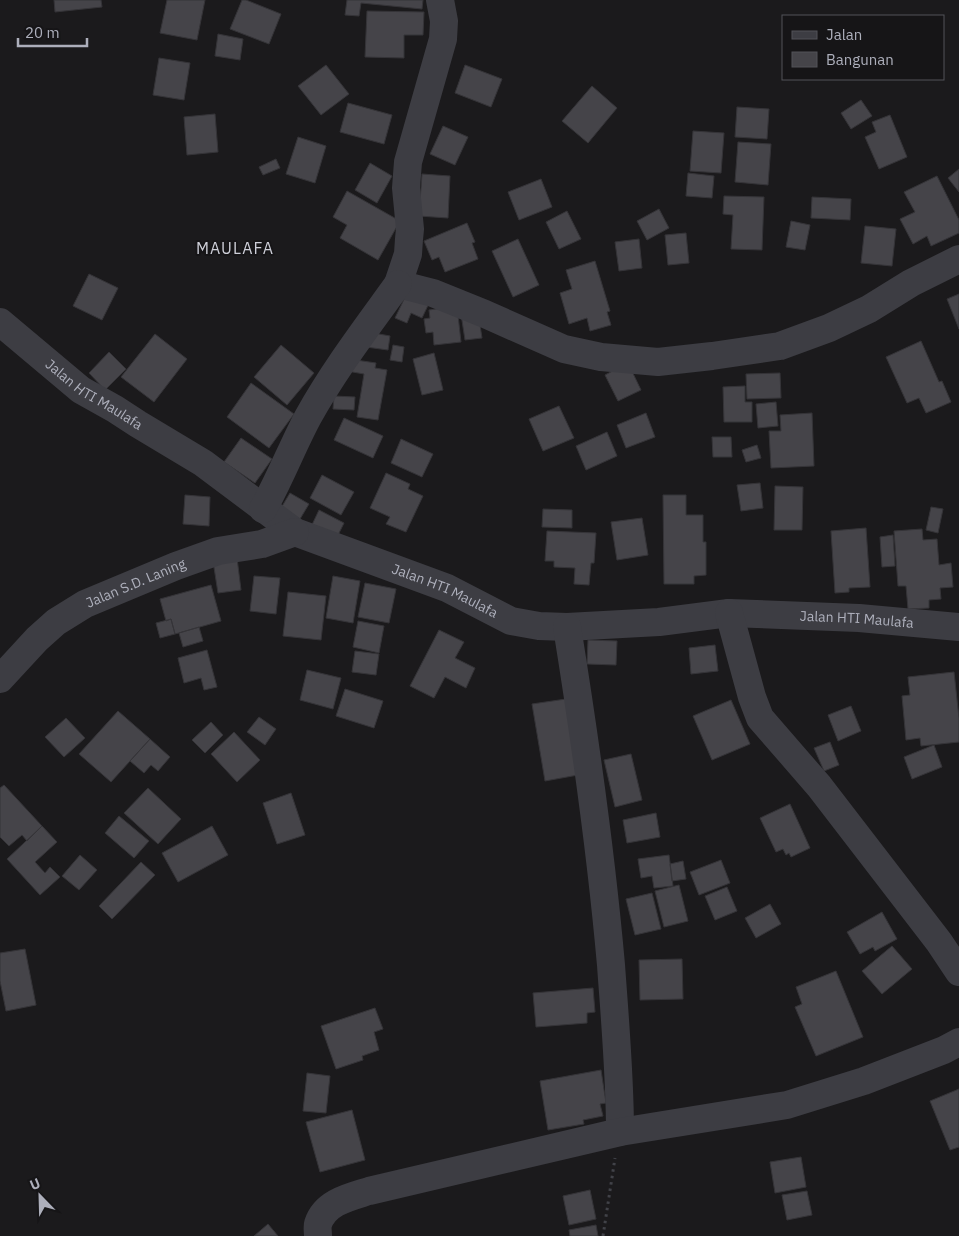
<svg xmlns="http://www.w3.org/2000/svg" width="959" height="1236" font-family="'IBM Plex Sans',sans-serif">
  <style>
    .building { fill: #454449; stroke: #353438 }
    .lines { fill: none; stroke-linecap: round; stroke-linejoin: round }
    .path { stroke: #414248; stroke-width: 3; stroke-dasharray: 2.5 4; stroke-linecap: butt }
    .minor { stroke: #3d3d43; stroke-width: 28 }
    .labels { text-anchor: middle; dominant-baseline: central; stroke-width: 4; stroke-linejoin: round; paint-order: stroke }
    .street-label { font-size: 14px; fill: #adafbb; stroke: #161517 }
    .quarter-label { font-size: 16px; letter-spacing: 1px; fill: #cecfd8; stroke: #161517 }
  </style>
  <rect width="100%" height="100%" fill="#1b1a1c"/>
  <path class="building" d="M54 0H101L102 7 55 12Z
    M167 0H205L197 40 160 33Z
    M242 0H246L281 14 269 44 230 29Z
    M347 0H423L422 9 361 3 359 16 345 15Z
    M367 11 424 12 423 35H404V58L365 57Z
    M218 34 243 39 240 60 215 56Z
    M159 58 190 63 184 100 153 95Z
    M326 65 349 94 321 115 298 86Z
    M465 65 502 79 491 107 455 93Z
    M592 86 617 108 588 143 562 121Z
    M861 100 872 116 851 129 841 113Z
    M348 103 392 115 384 144 340 132Z
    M737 107 769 109 767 139 735 137Z
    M215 114 218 152 187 155 184 117Z
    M890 115 907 157 879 169 865 137 876 132 872 122Z
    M443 126 468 137 455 165 430 154Z
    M693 131 724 133 721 173 690 171Z
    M298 137 326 146 315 183 286 174Z
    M738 142 771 144 768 185 735 182Z
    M276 159 280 168 263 175 259 167Z
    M370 163 392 176 377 203 355 190Z
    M959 169V192L948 178Z
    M688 173 714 176 712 198 686 196Z
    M422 174 450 176 448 218 419 216Z
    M937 176 959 220V233L931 246 927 236 913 244 900 219 915 212 904 192Z
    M541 179 552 207 519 220 508 192Z
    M347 191 400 221 378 260 340 238 347 225 333 217Z
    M724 196 764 197 762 250 731 249 733 215 723 214Z
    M812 197 851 199 850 220 811 218Z
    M659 209 669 228 647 240 637 221Z
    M567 211 581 239 559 249 546 222Z
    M791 221 810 225 805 250 786 247Z
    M467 223 475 242 472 243 478 259 445 272 439 257 432 260 424 241Z
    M865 226 896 229 892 266 861 263Z
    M686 233 689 263 668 265 665 235Z
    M518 239 539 285 513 297 492 251Z
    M639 239 642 268 619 271 615 242Z
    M595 261 610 311 607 312 611 325 590 331 587 318 569 324 560 293 572 289 566 270Z
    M89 274 118 288 102 320 73 306Z
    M409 289 431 299 422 318 411 313 407 323 395 318Z
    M959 294V329L947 299Z
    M457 306 461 342 434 345 433 332 426 333 424 319 430 318 429 310Z
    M478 312 482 338 465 340 461 314Z
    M368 332 390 336 388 350 366 347Z
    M155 334 187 359 154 402 121 377Z
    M921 341 939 382 942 381 951 402 926 413 919 398 907 403 886 357Z
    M281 345 314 373 287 405 254 377Z
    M393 345 404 347 402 362 390 360Z
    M109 352 126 369 105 390 89 373Z
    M434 353 443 390 422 395 413 359Z
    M349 359 376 363 375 368 387 370 378 420 357 417 364 374 347 371Z
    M628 363 641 390 618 401 605 375Z
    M780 373 781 398 747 399 746 374Z
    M251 383 294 414 269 448 227 417Z
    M745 386V402H752V422H724L723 387Z
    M334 396 355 397 354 410 333 409Z
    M776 402 778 426 758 428 756 404Z
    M559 406 574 438 543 451 529 419Z
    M646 413 655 437 626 448 617 425Z
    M812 413 814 466 771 468 769 431H781L780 415Z
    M344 418 383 436 373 458 334 440Z
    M607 432 617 456 586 470 576 446Z
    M712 437H731L732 457H713Z
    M241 438 272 459 255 483 224 462Z
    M401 439 433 454 422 477 391 463Z
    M757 445 761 458 746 462 742 450Z
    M386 473 410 484 408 489 423 496 406 532 386 524 390 517 370 508Z
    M322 475 354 492 341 515 310 498Z
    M760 483 763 508 741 511 737 485Z
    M775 486 803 487 802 530H774Z
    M290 493 309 504 300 519 281 508Z
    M185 495 210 497 209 526 183 524Z
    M663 495H686V515H703V542H706V575L694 576V584H664Z
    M931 507 943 509 938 533 926 530Z
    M543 509 572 510V528L542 527Z
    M319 510 344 523 335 541 310 529Z
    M642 518 648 555 617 560 611 522Z
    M866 528 870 587 849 588V592L835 593 831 531Z
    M922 529 923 540 937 539 939 565 951 563 953 587 940 588 941 599 929 600V608L908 609 906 586H898L894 531Z
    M547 531 596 533 594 563H591L589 585 574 584 575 568 554 567V561H545Z
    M893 535 895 566 882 567 880 537Z
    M237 558 241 590 218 593 213 561Z
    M254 576 280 578 276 614 250 611Z
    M333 576 360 581 353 623 326 618Z
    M365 583 396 589 389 623 358 617Z
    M211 585 221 621 175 634 171 619 166 621 160 599Z
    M288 592 326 596 321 640 283 636Z
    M171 619 175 634 160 638 156 623Z
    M358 621 384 626 379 653 353 647Z
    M199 627 203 641 183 647 179 633Z
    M439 630 464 642 455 658 475 668 466 688 445 677 434 698 410 686Z
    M588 640 617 641 616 665 587 664Z
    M715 645 718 671 691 674 689 648Z
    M207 650 217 687 204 690 201 678 184 683 178 658Z
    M355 651 379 654 376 675 352 672Z
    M307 670 341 678 333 709 300 700Z
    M954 672 959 718V742L921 746 920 738 906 740 902 696 910 695 908 677Z
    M345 689 383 701 374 728 336 716Z
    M566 699 578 775 545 781 532 704Z
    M731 700 750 744 712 760 693 716Z
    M851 706 861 731 838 741 828 715Z
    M118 711 150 739 111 782 79 754Z
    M259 717 276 729 265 745 247 732Z
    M66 718 85 738 64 757 45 737Z
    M211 722 223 735 205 753 192 740Z
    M234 732 260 760 237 782 211 754Z
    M150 739 170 757 158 771 151 765 144 773 130 761Z
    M830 742 839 765 824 771 814 748Z
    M934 745 942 767 912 779 904 757Z
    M631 754 642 800 615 807 604 760Z
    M4 785 42 826 27 841 22 835 9 846 0 837V788Z
    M148 788 181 819 158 844 124 813Z
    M291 793 305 835 277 844 263 803Z
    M790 804 810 848 791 857 789 853 786 855 783 849 776 852 760 818Z
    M656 813 660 837 627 843 623 820Z
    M119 816 149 841 134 858 105 833Z
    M42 826 57 842 35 862 45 873 50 867 60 877 40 895 7 859Z
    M212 826 228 855 178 882 162 853Z
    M80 855 97 870 79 890 62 876Z
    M669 855 673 886 654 888 652 876 641 878 638 859Z
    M721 860 730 883 699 895 690 872Z
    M683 861 686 879 672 881 670 864Z
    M141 862 155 875 112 919 99 906Z
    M679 885 688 921 664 927 655 891Z
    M727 887 737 911 715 920 705 896Z
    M652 893 661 929 635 935 626 899Z
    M770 904 781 924 756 938 745 918Z
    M882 912 897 939 875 951 873 947 860 954 847 932Z
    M892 946 912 969 882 994 862 971Z
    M25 949 36 1005 6 1011 0 981V953Z
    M682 959 683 999 640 1000 639 960Z
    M836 971 863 1037 816 1056 795 1007 802 1004 796 987Z
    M593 988 595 1012 587 1013V1023L536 1027 533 993Z
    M375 1008 383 1029 374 1032 379 1050 362 1056 363 1060 336 1069 321 1026Z
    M601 1070 606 1103 600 1104 603 1116 583 1120 584 1124 548 1130 540 1081Z
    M307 1073 330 1076 326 1113 303 1111Z
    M959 1089V1147L950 1150 930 1101Z
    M352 1110 365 1160 320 1172 306 1122Z
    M801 1157 806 1187 775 1193 770 1162Z
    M590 1190 596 1219 569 1225 563 1196Z
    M807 1191 812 1215 787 1220 782 1195Z
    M268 1224 278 1236H254Z
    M596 1225 598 1236H570L569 1230Z"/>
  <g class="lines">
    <path class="path" d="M603 1236 615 1158"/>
    <g class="minor">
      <path d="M440 0 444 21 443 39 408 162 406 188 410 229 409 239 408 254 398 284 433 293 485 314 564 349 601 357 658 362 712 356 780 346 829 328 869 309 911 283 959 259"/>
      <path id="s1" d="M0 322 81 390 115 409 138 424 203 463 295 532 447 588 511 621 539 626 567 627 659 622 729 613 859 618 959 627"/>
      <path d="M263 509C280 479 292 447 308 417 334 370 367 327 398 284"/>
      <path d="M729 613 752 697 760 718 819 786 939 942 959 972"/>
      <path d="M567 627C585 739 601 852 611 965 615 1021 620 1076 620 1132"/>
      <path id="s2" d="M0 679 37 639 56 622 85 604 176 566 218 551 262 544 295 532"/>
      <path d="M318 1236C318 1232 317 1227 318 1224 325 1202 350 1197 369 1191L620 1132 787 1105 864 1081 944 1050 959 1042"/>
    </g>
  </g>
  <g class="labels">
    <g class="street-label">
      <text stroke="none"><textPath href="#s1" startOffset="119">Jalan HTI Maulafa</textPath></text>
      <text stroke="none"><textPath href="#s2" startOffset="169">Jalan S.D. Laning</textPath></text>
      <text stroke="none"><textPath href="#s1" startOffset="524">Jalan HTI Maulafa</textPath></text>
      <text stroke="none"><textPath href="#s1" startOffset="944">Jalan HTI Maulafa</textPath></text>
    </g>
    <g class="quarter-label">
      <text x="235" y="248">MAULAFA</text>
    </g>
  </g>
  <rect x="782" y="15" width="162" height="65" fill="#161517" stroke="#525359"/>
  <rect x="792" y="31" width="25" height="8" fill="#3d3d43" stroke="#525359"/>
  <text x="826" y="40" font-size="15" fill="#adafbb">Jalan</text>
  <rect x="792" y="52" width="25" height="15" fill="#454449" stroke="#525359"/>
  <text x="826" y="65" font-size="15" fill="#adafbb">Bangunan</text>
  <g transform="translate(40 1196) rotate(337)" stroke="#161517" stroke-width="4" paint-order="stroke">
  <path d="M0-4L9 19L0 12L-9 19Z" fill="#adafbb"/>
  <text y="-8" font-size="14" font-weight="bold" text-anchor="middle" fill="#adafbb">U</text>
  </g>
  <path d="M18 38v8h69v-8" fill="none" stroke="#adafbb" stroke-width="2.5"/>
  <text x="25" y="38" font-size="15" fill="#adafbb" stroke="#161517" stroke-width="4" paint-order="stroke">20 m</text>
</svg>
